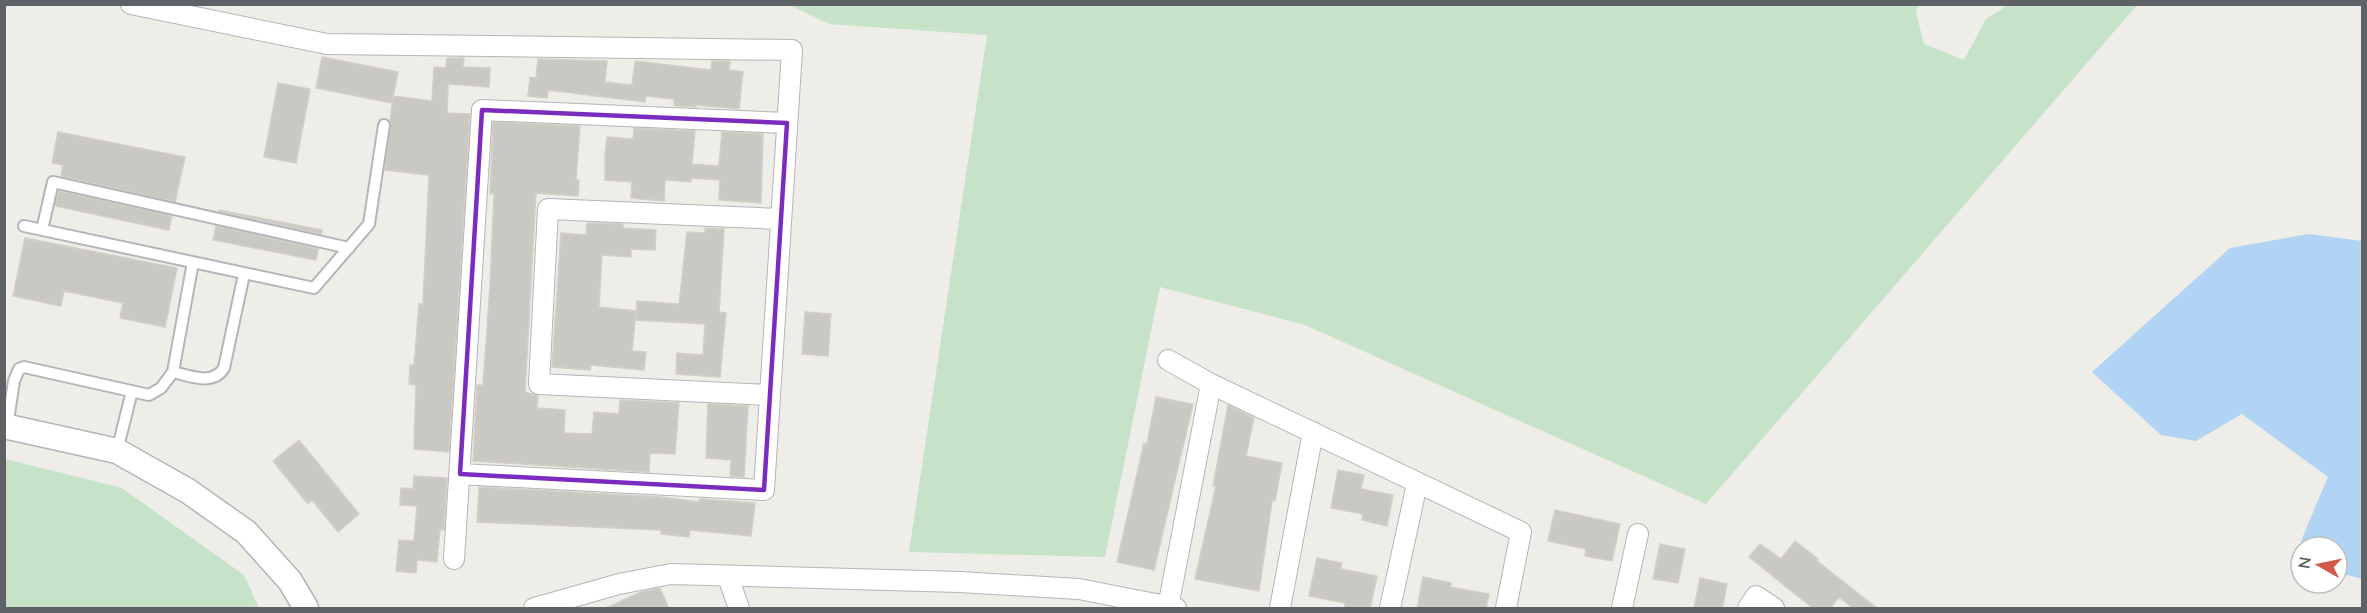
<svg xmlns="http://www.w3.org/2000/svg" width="2367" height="613" font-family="'Nunito Sans',sans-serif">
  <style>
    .green { fill: #c6e2c8 }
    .water { fill: #b1d3f4 }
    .building { fill: #cac8c3; stroke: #d2cfc6; stroke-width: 1.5 }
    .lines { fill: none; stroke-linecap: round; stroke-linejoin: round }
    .service-casing { stroke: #b3b6b9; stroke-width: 14 }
    .minor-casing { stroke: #b3b6b9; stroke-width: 22 }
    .tertiary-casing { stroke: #b3b6b9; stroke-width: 27 }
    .service { stroke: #fff; stroke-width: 10 }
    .minor { stroke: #fff; stroke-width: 20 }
    .tertiary { stroke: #fff; stroke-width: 24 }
    .marked { fill: none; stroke: #7b2cbf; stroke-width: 4.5; stroke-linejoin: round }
  </style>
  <rect width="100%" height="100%" fill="#eeede7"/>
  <path class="green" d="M1918 5 1916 13 1924 44 1964 60 1986 19 2008 5H2137L1706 504 1305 325 1160 287 1105 557 909 552 987 35 829 24 790 5Z
    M5 459 122 488 244 575 259 608H5Z"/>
  <path class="water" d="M2309 234 2362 241V579L2337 572V547H2306L2301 541 2328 477 2242 414 2196 441 2161 435 2092 372 2230 248Z"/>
  <path class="building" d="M322 57 398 72 392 103 316 88Z
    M447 58H464L463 67 490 68 489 87 448 84 447 113 470 114 449 452 414 449 416 385 409 384 410 365H414L419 304H423L429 175 385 170 393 96 432 101 434 67 446 68Z
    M538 59 607 61 605 82 632 85 635 61 711 70 712 61H730L729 70 743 72 739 109 696 105V107L676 106 674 105V99L646 96 645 102 548 90 547 98 528 96 530 77 536 78Z
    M278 83 310 89 296 163 264 157Z
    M493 122 580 126 576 180H579L578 196 536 193 525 392 538 396 537 408 565 410 564 433 592 434 594 412 619 414 620 400 679 403 675 454 650 453 649 472 473 461 477 385H483L490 286 494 194H490Z
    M634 128 695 131 692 164 719 166 722 132 763 134 761 203 719 200 720 180 691 178V182L665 180 664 201 631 198 632 182 605 180V155L607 137 633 139Z
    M58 132 185 157 175 202 61 176 63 165 52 163Z
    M59 191 172 216 169 230 55 206Z
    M219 210 322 230 321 234 219 211Z
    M587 223 623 224V228L656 230 655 250 631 249V257L602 255 599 307 636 311 632 351 646 352 644 370 591 365 590 370 552 367 561 233 586 235Z
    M216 226 318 249 316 260 213 240Z
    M705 228 724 229 719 312 726 313 720 377 676 374 677 353 703 355 705 324 636 320 637 301 679 304 687 232 705 233Z
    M25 238 177 268 165 327 120 318 123 303 64 291 61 306 13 296Z
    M805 312 831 314 828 356 802 354Z
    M1156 397 1193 404 1154 570 1117 562 1144 443 1147 444Z
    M708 404 748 406 744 477 730 476 731 460 706 458Z
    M1228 405 1254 418 1246 456 1282 463 1275 501H1272L1259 591 1195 579 1216 486H1213Z
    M299 440 359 514 338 532 312 500 308 504 273 461Z
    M1338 470 1364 475 1361 489 1393 495 1387 526 1362 520 1363 514 1331 508Z
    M414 476 447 478 444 530H440L437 562 417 560 416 573 396 571 399 540 414 541 417 506 400 505 401 488 413 489Z
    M479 487 661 497 699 502 700 499 755 503 751 536 690 530 689 537 661 534V530L477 522Z
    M1555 510 1620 524 1612 561 1585 556 1586 549 1548 541Z
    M1795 541 1818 559 1817 561 1878 609H1854L1839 597 1830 609H1814L1749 557 1760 544 1781 559Z
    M1660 544 1685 549 1678 583 1653 579Z
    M1317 558 1342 563 1341 569 1377 576 1370 609H1344L1345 603 1309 596Z
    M1423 577 1451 583 1450 587 1489 594 1486 609H1417Z
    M1700 578 1727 584 1722 609H1694Z
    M660 588 669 609H604L641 592Z"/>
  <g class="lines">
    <g class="service-casing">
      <path id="service" d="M24 226 314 288 369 224 384 125
        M42 230 53 182 349 248
        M173 372C190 376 213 386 224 368L244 274
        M7 427 14 381 19 369 24 367 149 395 161 388 173 372 193 262
        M117 451 132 391"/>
    </g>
    <g class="minor-casing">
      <path id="minor" d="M131 4 327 44 792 50 764 490 460 474
        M1168 360 1211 384 1521 532 1506 608
        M770 395 539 384 548 209 781 219
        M454 559 482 110 787 123
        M728 577 739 608
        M1168 607 1211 384
        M534 608 619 584 671 574 960 582 1079 589 1176 608
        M1280 608 1313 432
        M1390 608 1417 484
        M1622 608 1638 534
        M1748 608 1756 596 1774 608"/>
    </g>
    <g class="tertiary-casing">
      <path id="tertiary" d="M4 426 117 451 188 491 246 532 290 581 306 608"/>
    </g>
    <use href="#service" class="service"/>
    <use href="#minor" class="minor"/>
    <use href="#tertiary" class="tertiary"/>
  </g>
  <path class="marked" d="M482 110 787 123 764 490 460 474Z"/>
  <rect width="2367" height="613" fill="none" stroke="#5e6165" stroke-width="12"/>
  <g transform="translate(2319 565) rotate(279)"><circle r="28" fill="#ffffff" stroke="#bfc0c1" stroke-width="1.5"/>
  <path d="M0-4.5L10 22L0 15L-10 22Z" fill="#d35a48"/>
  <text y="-9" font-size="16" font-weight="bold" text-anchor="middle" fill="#5e6165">N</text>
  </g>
</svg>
